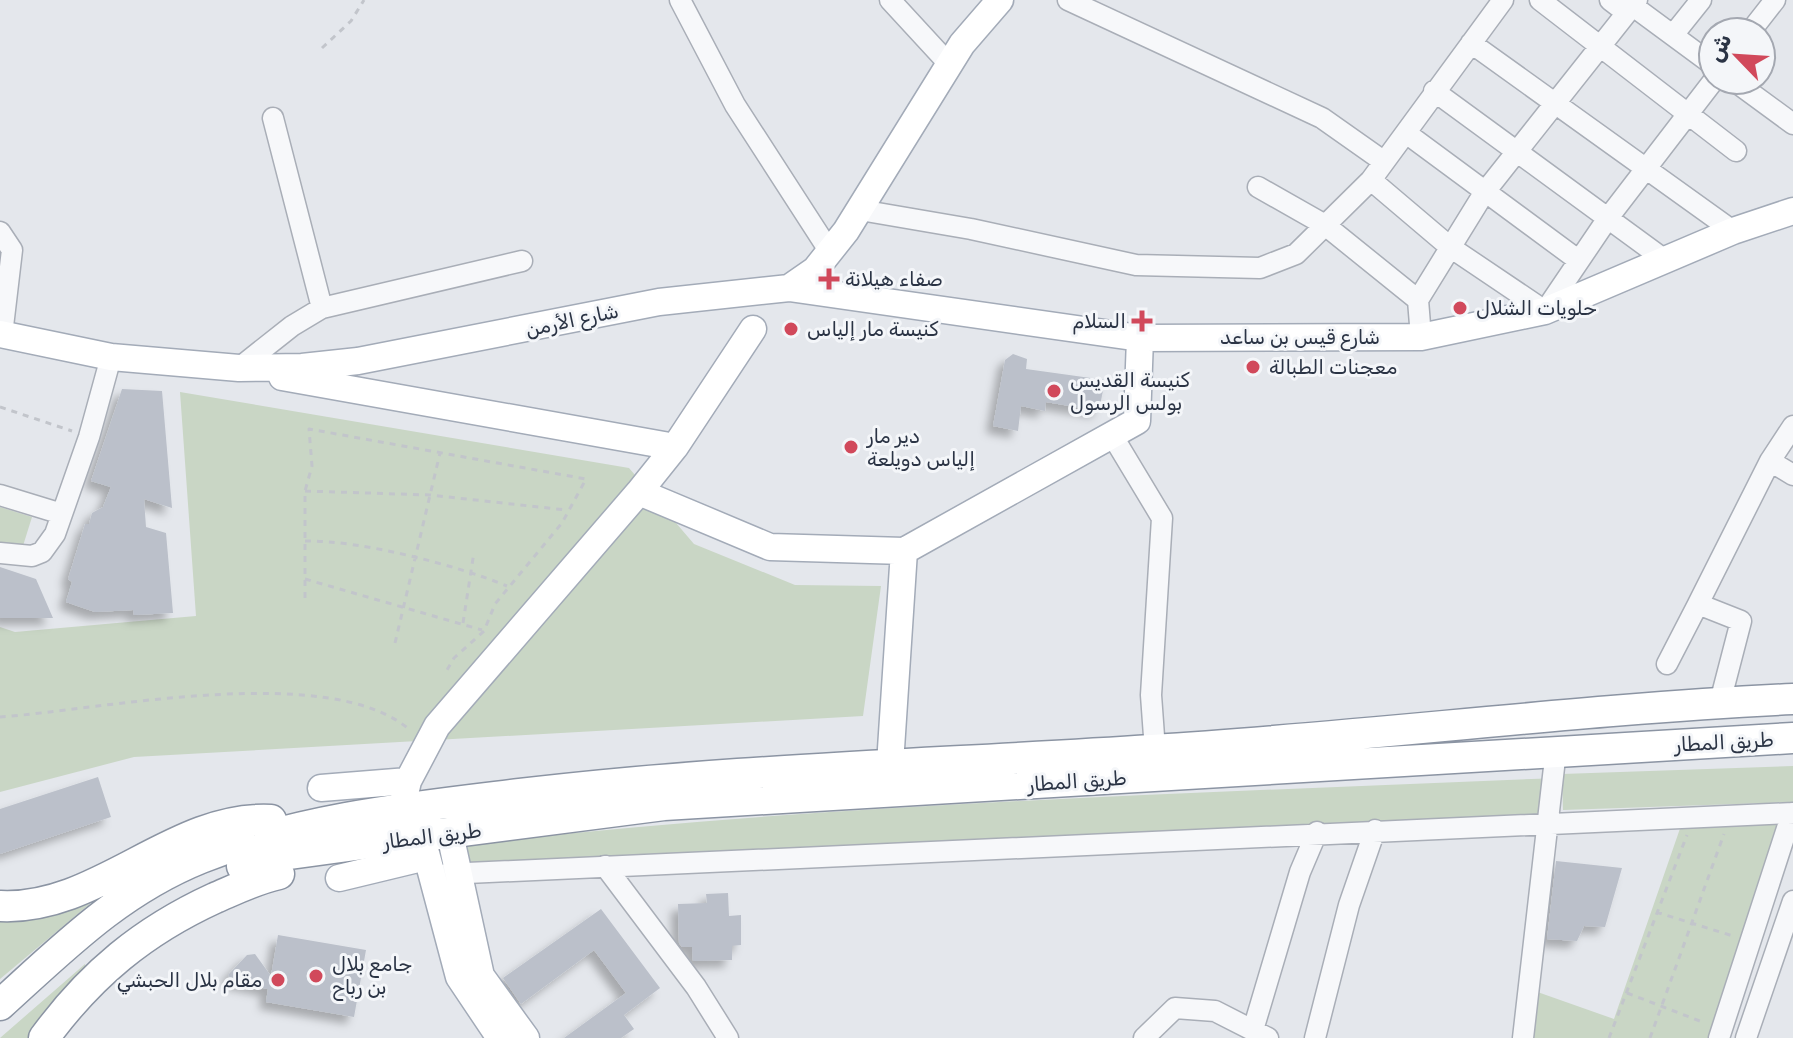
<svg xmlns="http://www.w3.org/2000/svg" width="1793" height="1038" font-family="Rubik,'Noto Sans Arabic',sans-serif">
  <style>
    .green { fill: #c9d6c5 }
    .building { fill: #bbc0ca; filter: url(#shadow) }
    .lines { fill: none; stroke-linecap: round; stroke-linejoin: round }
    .minor-casing { stroke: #a9aeb7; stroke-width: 23 }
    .major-casing { stroke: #a3abb8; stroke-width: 29 }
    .highway-casing { stroke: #8b94a3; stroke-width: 33 }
    .path { stroke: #c2c5cb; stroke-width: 3; stroke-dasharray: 6 6; stroke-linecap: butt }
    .minor { stroke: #f7f8fa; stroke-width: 20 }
    .major { stroke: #fff; stroke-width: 26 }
    .highway { stroke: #fff; stroke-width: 30 }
    .poi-dot { fill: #d1495b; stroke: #f4f6f9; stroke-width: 3 }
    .labels { text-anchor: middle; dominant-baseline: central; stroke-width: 6; stroke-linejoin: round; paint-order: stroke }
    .poi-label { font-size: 20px; fill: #2b3445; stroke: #f4f6f9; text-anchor: start }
    .street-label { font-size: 20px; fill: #2b3445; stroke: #f4f6f9 }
  </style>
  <defs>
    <filter id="shadow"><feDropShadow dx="-7" dy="7" stdDeviation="4" flood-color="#0004"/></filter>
  </defs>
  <rect width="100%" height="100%" fill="#e4e7ec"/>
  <path class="green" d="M180 392 629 468 694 544 795 585 881 586 863 716 134 757 0 792V627L15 632 196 616Z
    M0 507 32 517 22 549 0 542Z
    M1793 766V802L1563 810 1562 774Z
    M1553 778 1548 821 460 873 453 846C818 803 1186 794 1553 778Z
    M1792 813 1719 1038H1524L1529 989 1614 1019 1684 817Z
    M98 897 0 979V917Z
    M85 964 86 968 37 1038H0Z"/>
  <path class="building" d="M1013 354 1027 359 1026 369 1105 380 1099 411 1046 402 1045 411 1021 406 1018 431 993 426 1005 360Z
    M122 389 162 391 172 508 144 499 146 527 166 533 173 613 134 615 133 610 95 612 66 602 72 582 68 579 85 524H89L92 513 103 507 111 487 91 481Z
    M0 567 36 579 53 618H0Z
    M98 777 111 817 0 854V809Z
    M1556 861 1622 868 1605 927 1584 926 1577 941 1547 939Z
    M728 893 729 916 741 915V945L732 946V960L693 961 692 947H682L679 943 678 904 707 903 706 894Z
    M601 909 660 988 624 1015 634 1029 621 1038H564L626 993 594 950 521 1004 503 978Z
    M278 935 366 950 354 1017 266 1002 268 989 234 982 228 975 247 955 255 954 271 976Z"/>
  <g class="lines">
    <g class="minor-casing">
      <path id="minor" d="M680 0 735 105 830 252
        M890 0 949 64
        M1068 0 1322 118 1383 161
        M1540 0 1736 151
        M1610 0 1627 13
        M1633 6 1713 65
        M1750 32 1775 0
        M1673 35 1701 0
        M1471 43 1733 231
        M1733 80 1793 124
        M1434 91 1665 260
        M273 118 322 308
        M1406 133 1578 260
        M1371 180 1450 247 1545 311 1608 218 1714 80
        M1258 187 1325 225 1418 300
        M860 210 971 229 1136 265 1260 268 1296 254 1371 180 1503 0
        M0 232 12 250 2 335
        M1421 337 1418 300 1484 193 1637 0
        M239 368 292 326 322 308 522 261
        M1112 435 1162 518 1151 695 1155 750
        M1770 461 1793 475
        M0 495 62 514
        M0 553 32 556 42 552 55 534 89 437 111 357
        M1667 664 1698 604
        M1720 702 1741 621 1698 604 1770 461 1793 426
        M605 866 696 987 728 1038
        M446 874 1793 813
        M1253 1030 1300 872 1317 832
        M1144 1038 1175 1008 1215 1011 1268 1038
        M1315 1038 1349 905 1375 830
        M1523 1038 1556 750
        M1719 1038 1792 813
        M1746 1038 1793 901"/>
    </g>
    <g class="major-casing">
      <path id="major" d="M789 288 1140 338 1421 337 1545 311 1733 231 1793 211
        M0 334 111 357 239 368 302 367 358 361 659 302 789 288 815 270 846 231 962 44 1000 0
        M282 377 675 447 639 492 770 547 904 551 1137 421 1140 338
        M675 447 753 329
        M890 764 904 551
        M321 788 408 781
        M402 808 408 781 437 726 639 492
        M450 834 481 976 526 1038
        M422 838 459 977 500 1038
        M339 878 426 857"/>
    </g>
    <g class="highway-casing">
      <path id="highway" d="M242 866 268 857 363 844 664 805 1793 738
        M0 906C98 911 173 815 271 820
        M0 1005C64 947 119 891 201 858 302 818 413 807 520 794 730 769 941 764 1152 750 1366 737 1579 709 1793 699
        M44 1038C91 974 143 931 215 898 236 889 256 879 279 874"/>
    </g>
    <path class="path" d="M322 48 351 21 364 0
      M0 407 72 431
      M305 491 430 495 566 510
      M305 541C360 540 456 565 507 586
      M305 579 482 630
      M305 598V491L312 466 309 429 586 479 562 523 495 604 484 631 454 658 447 670
      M463 623 474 552
      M395 643 440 453
      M0 717C101 710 332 660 411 731
      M1656 912 1733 936
      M1627 993 1705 1023
      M1609 1038 1687 835
      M1650 1038 1724 834"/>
    <use href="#minor" class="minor"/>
    <use href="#major" class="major"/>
    <use href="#highway" class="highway"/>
  </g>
  <g class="poi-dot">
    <path d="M825 267h8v8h8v8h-8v8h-8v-8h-8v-8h8z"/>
    <circle cx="1460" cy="308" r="8"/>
    <path d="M1138 309h8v8h8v8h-8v8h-8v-8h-8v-8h8z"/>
    <circle cx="791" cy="329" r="8"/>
    <circle cx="1253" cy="367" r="8"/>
    <circle cx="1054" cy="391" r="8"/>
    <circle cx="851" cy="447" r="8"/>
    <circle cx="316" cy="976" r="8"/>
    <circle cx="278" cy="980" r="8"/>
  </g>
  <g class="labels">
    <g class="poi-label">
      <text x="845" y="279">صفاء هيلانة</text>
      <text x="1476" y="308">حلويات الشلال</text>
      <text x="1126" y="321" text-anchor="end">السلام</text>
      <text x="807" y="329">كنيسة مار إلياس</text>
      <text x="1269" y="367">معجنات الطبالة</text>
      <text x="1070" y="380">كنيسة القديس<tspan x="1070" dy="23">بولس الرسول</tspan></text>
      <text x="867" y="436">دير مار<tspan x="867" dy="23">إلياس دويلعة</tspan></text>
      <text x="332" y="964">جامع بلال<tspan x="332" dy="23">بن رباح</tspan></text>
      <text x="262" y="980" text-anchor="end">مقام بلال الحبشي</text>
    </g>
    <g class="street-label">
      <text transform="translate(572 320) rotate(-12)">شارع الأرمن</text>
      <text x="1300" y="337">شارع قيس بن ساعد</text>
      <text transform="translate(1724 742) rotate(-3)">طريق المطار</text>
      <text transform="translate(1077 781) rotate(-4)">طريق المطار</text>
      <text transform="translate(432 836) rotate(-7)">طريق المطار</text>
    </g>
  </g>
  <g transform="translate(1737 56) rotate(295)"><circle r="38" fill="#f4f6f9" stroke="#a4a8b1" stroke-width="2"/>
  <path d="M0-6L14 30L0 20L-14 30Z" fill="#d1495b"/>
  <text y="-12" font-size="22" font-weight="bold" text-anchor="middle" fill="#2b3445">ش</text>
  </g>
</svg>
